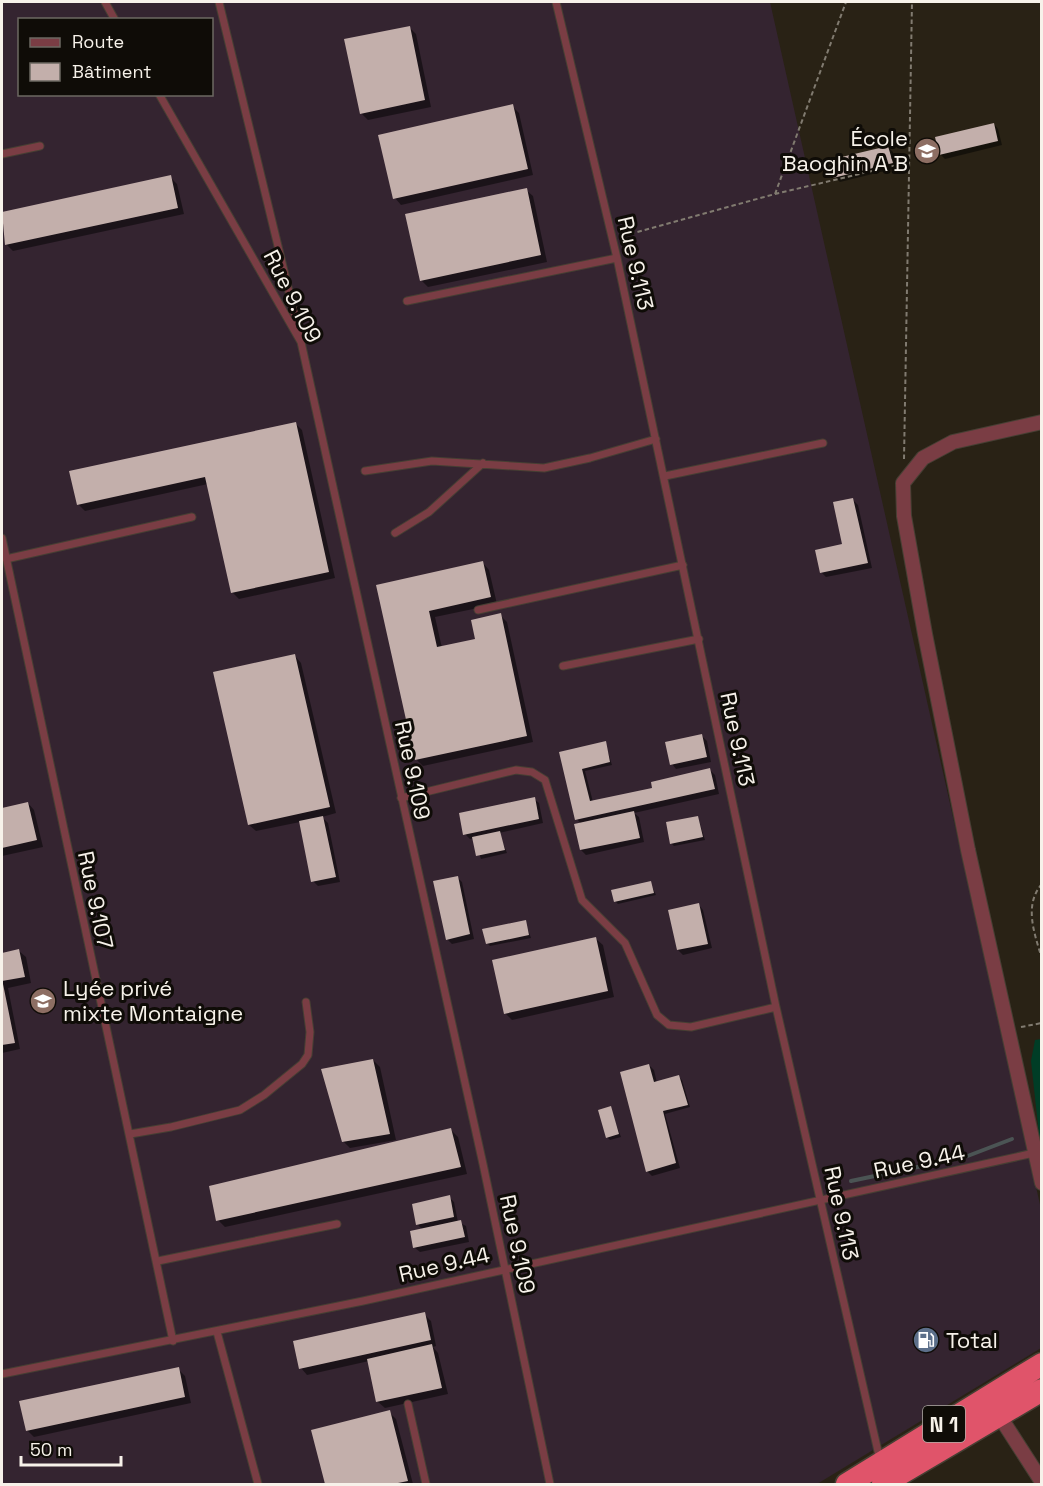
<svg xmlns="http://www.w3.org/2000/svg" width="1043" height="1486" font-family="'Space Grotesk',sans-serif">
  <style>
    .industrial { fill: #342430; fill-rule: evenodd }
    .green { fill: #003d26 }
    .shadow { fill: #0007 }
    .lines { fill: none; stroke-linecap: round; stroke-linejoin: round }
    .stream { stroke: #4b5454; stroke-width: 4 }
    .building { fill: #c3afab }
    .service-casing { stroke: #463f33; stroke-width: 9 }
    .minor-casing { stroke: #463f33; stroke-width: 16 }
    .trunk-casing { stroke: #463f33; stroke-width: 25 }
    .path { stroke: #817b70; stroke-width: 2; stroke-dasharray: 4.5 3; stroke-linecap: butt }
    .service { stroke: #7a3d44; stroke-width: 7 }
    .minor { stroke: #7a3d44; stroke-width: 14 }
    .trunk { stroke: #e0546a; stroke-width: 22 }
    .labels { text-anchor: middle; dominant-baseline: central; stroke-width: 6; stroke-linejoin: round; paint-order: stroke }
    .shield { fill: #0f0c07; stroke: #b1ada6; stroke-width: 1.5 }
    .shield-label { font-size: 21px; font-weight: bold; fill: #f7f2ea }
    .poi-label { font-size: 22px; fill: #f7f2ea; stroke: #0f0c07; text-anchor: start }
    .street-label { font-size: 22px; fill: #f7f2ea; stroke: #0f0c07 }
  </style>
  <rect width="100%" height="100%" fill="#292215"/>
  <path class="industrial" d="M2 2H770L1041 1209V1348L817 1484H2ZM20 20H212V94H20Z"/>
  <path class="green" d="M1041 1039V1153L1031 1061 1035 1040Z"/>
  <path class="shadow" d="M409 27 416 34 431 107 368 120 361 113Z
    M512 106 519 113 533 175 401 205 395 198Z
    M994 124 998 129 1002 145 945 159 940 154Z
    M888 147 893 152 897 168 840 182 835 177Z
    M170 177 177 184 184 214 13 251 6 244 2 213Z
    M526 190 533 196 547 262 428 287 421 280Z
    M295 423 302 430 335 578 239 599 232 592 208 484 85 511 78 504Z
    M853 500 858 505 872 568 826 577 821 572 844 546Z
    M483 563 489 570 497 604 435 617 442 648 477 640 500 615 507 622 533 742 423 766 416 759 378 586Z
    M295 656 301 663 336 813 322 817 328 823 340 882 318 886 313 881 300 822 256 831 249 825Z
    M702 736 707 741 711 762 676 769 672 764Z
    M605 742 612 765 585 771 593 802 654 789 710 770 715 775 719 794 634 813 639 817 644 842 586 855 581 850V824L577 819 561 753Z
    M534 799 539 803 543 823 499 833 507 853 481 859 474 838 470 839 465 834Z
    M28 803 34 810 43 847 2 856V809Z
    M698 817 705 840 674 846 671 843Z
    M457 877 462 882 474 939 452 944 447 939Z
    M650 882 656 895 618 904 615 901Z
    M699 905 703 910 712 948 683 955 678 950Z
    M525 922 531 938 490 946 487 943Z
    M596 939 603 945 614 997 512 1020 505 1013Z
    M19 951 26 957 31 983 8 988 20 1049 2 1053V954Z
    M373 1060 380 1067 396 1140 350 1148 343 1141Z
    M649 1065 654 1070 657 1083 679 1077 682 1080 690 1107 665 1114 680 1168 652 1176 647 1171Z
    M610 1108 621 1137 610 1140 607 1137Z
    M451 1130 458 1137 467 1174 225 1227 218 1220Z
    M449 1197 454 1202 458 1222 466 1226 469 1242 420 1252 415 1248 423 1230 418 1225Z
    M424 1314 431 1321 436 1346 433 1347 438 1353 448 1394 385 1408 378 1402 369 1361 307 1375 301 1368Z
    M178 1369 185 1376 191 1403 34 1437 27 1430Z
    M389 1412 396 1419 413 1484H327L313 1431Z"/>
  <g class="lines">
    <path class="stream" d="M851 1181 965 1157 1012 1139"/>
  </g>
  <path class="building" d="M410 26 425 100 360 114 344 39Z
    M513 104 528 169 393 199 378 135Z
    M994 123 998 141 939 155 935 137Z
    M888 146 893 163 833 178 829 160Z
    M171 175 178 208 5 245 2 212Z
    M527 188 541 255 420 281 405 214Z
    M296 422 329 572 231 593 205 477 77 505 69 471Z
    M853 498 868 563 820 573 815 550 842 544 833 502Z
    M483 561 491 597 429 611 437 647 475 639 471 620 501 613 527 736 415 760 376 585Z
    M295 654 330 807 248 825 213 672Z
    M702 734 707 757 670 765 665 742Z
    M606 741 610 762 582 769 590 801 652 788 651 782 710 768 715 789 575 820 559 752Z
    M535 797 539 819 463 835 459 813Z
    M28 802 37 840 2 848V808Z
    M634 811 640 838 580 850 574 824Z
    M323 816 336 877 311 882 299 821Z
    M698 816 703 837 670 844 666 822Z
    M500 831 505 850 476 856 472 837Z
    M458 876 470 934 446 940 433 881Z
    M651 881 654 893 614 902 611 890Z
    M699 903 708 944 677 950 668 910Z
    M526 920 529 935 486 944 482 929Z
    M596 937 608 991 504 1014 492 960Z
    M19 949 25 977 2 981V953Z
    M3 984 15 1043 2 1045V984Z
    M373 1059 390 1134 342 1142 321 1069Z
    M649 1064 654 1082 679 1075 688 1105 663 1111 676 1163 646 1172 620 1072Z
    M611 1106 619 1134 606 1138 598 1110Z
    M451 1128 461 1167 216 1221 209 1186Z
    M450 1195 454 1217 416 1225 412 1204Z
    M461 1220 465 1237 413 1248 410 1231Z
    M425 1312 431 1340 299 1369 293 1341Z
    M432 1344 442 1388 376 1402 367 1359Z
    M179 1367 185 1397 26 1431 19 1401Z
    M390 1410 408 1481 393 1484H325L311 1430Z"/>
  <g class="lines">
    <g class="service-casing">
      <path id="service" d="M105 2 115 20
        M219 2 299 333
        M556 2 617 258 776 1007 880 1460
        M159 94 301 342 483 1164 550 1484
        M2 154 40 146
        M407 301 617 258
        M365 471 432 461 544 468 590 458 656 439
        M665 476 823 443
        M395 533 429 512 483 463
        M2 538 173 1341
        M6 559 192 517
        M478 610 683 565
        M563 666 699 639
        M401 798 516 770 532 772 545 780 582 900 625 943 657 1015 669 1025 691 1027 776 1007
        M130 1134 171 1127 240 1110 264 1095 302 1064 308 1055 310 1032 306 1002
        M158 1261 337 1224
        M217 1332 258 1484
        M2 1374 363 1301 1034 1153
        M408 1404 426 1484"/>
    </g>
    <g class="minor-casing">
      <path id="minor" d="M1042 422 953 442 923 458 903 483 904 516 925 634 968 850 1042 1183
        M995 1409 1042 1482"/>
    </g>
    <g class="trunk-casing">
      <path id="trunk" d="M847 1484 1042 1364
        M883 1484 1042 1390"/>
    </g>
    <path class="path" d="M775 194 846 2
      M623 236 775 194 910 162
      M904 459 912 2
      M1042 884C1023 905 1035 935 1042 959
      M1021 1027 1042 1023"/>
    <use href="#service" class="service"/>
    <use href="#minor" class="minor"/>
    <use href="#trunk" class="trunk"/>
  </g>
  <defs>
    <g id="school-disc" transform="scale(1.35)"><circle r="9.5" fill="#8d6e63" stroke="#0f0c07"/><path d="M0-5L7-2L0 1L-7-2ZM-4 1L0 2.5L4 1V4Q0 6-4 4Z" fill="#fff"/></g>
    <g id="fuel-disc" transform="scale(1.35)"><circle r="9.5" fill="#5c6f8a" stroke="#0f0c07"/><path d="M-5.5-6h7V0h2V4h1.3V-2.5L3-4.5l.8-.8L6-3V5H2.5V1h-1V6h-7ZM-4.2-4.7v3.2H.2V-4.7Z" fill="#fff"/></g>
  </defs>
  <g fill-rule="evenodd">
    <use href="#school-disc" x="927" y="151"/>
    <use href="#school-disc" x="43" y="1001"/>
    <use href="#fuel-disc" x="926" y="1340"/>
  </g>
  <g class="labels">
    <rect class="shield" x="923" y="1406" width="42" height="36" rx="4.5"/>
    <g class="shield-label">
      <text x="944" y="1424">N 1</text>
    </g>
    <g class="poi-label">
      <text x="908" y="138" text-anchor="end">École<tspan x="908" dy="25">Baoghin A B</tspan></text>
      <text x="63" y="988">Lyée privé<tspan x="63" dy="25">mixte Montaigne</tspan></text>
      <text x="946" y="1340">Total</text>
    </g>
    <g class="street-label">
      <text transform="translate(636 263) rotate(77)">Rue 9.113</text>
      <text transform="translate(293 296) rotate(63)">Rue 9.109</text>
      <text transform="translate(738 739) rotate(78)">Rue 9.113</text>
      <text transform="translate(413 770) rotate(78)">Rue 9.109</text>
      <text transform="translate(96 900) rotate(78)">Rue 9.107</text>
      <text transform="translate(919 1161) rotate(-12)">Rue 9.44</text>
      <text transform="translate(842 1213) rotate(78)">Rue 9.113</text>
      <text transform="translate(518 1244) rotate(78)">Rue 9.109</text>
      <text transform="translate(444 1264) rotate(-13)">Rue 9.44</text>
    </g>
  </g>
  <rect width="1043" height="1486" fill="none" stroke="#f7f2ea" stroke-width="6"/>
  <rect x="18" y="18" width="195" height="78" fill="#0f0c07" stroke="#6c6862" stroke-width="1.5"/>
  <rect x="30" y="38" width="30" height="9" fill="#7a3d44" stroke="#6c6862" stroke-width="1.5"/>
  <text x="72" y="48" font-size="18" fill="#f7f2ea">Route</text>
  <rect x="30" y="63" width="30" height="18" fill="#c3afab" stroke="#6c6862" stroke-width="1.5"/>
  <text x="72" y="78" font-size="18" fill="#f7f2ea">Bâtiment</text>
  <path d="M21 1456v9h100v-9" fill="none" stroke="#f7f2ea" stroke-width="3"/>
  <text x="30" y="1456" font-size="18" fill="#f7f2ea" stroke="#0f0c07" stroke-width="4.5" paint-order="stroke">50 m</text>
</svg>
